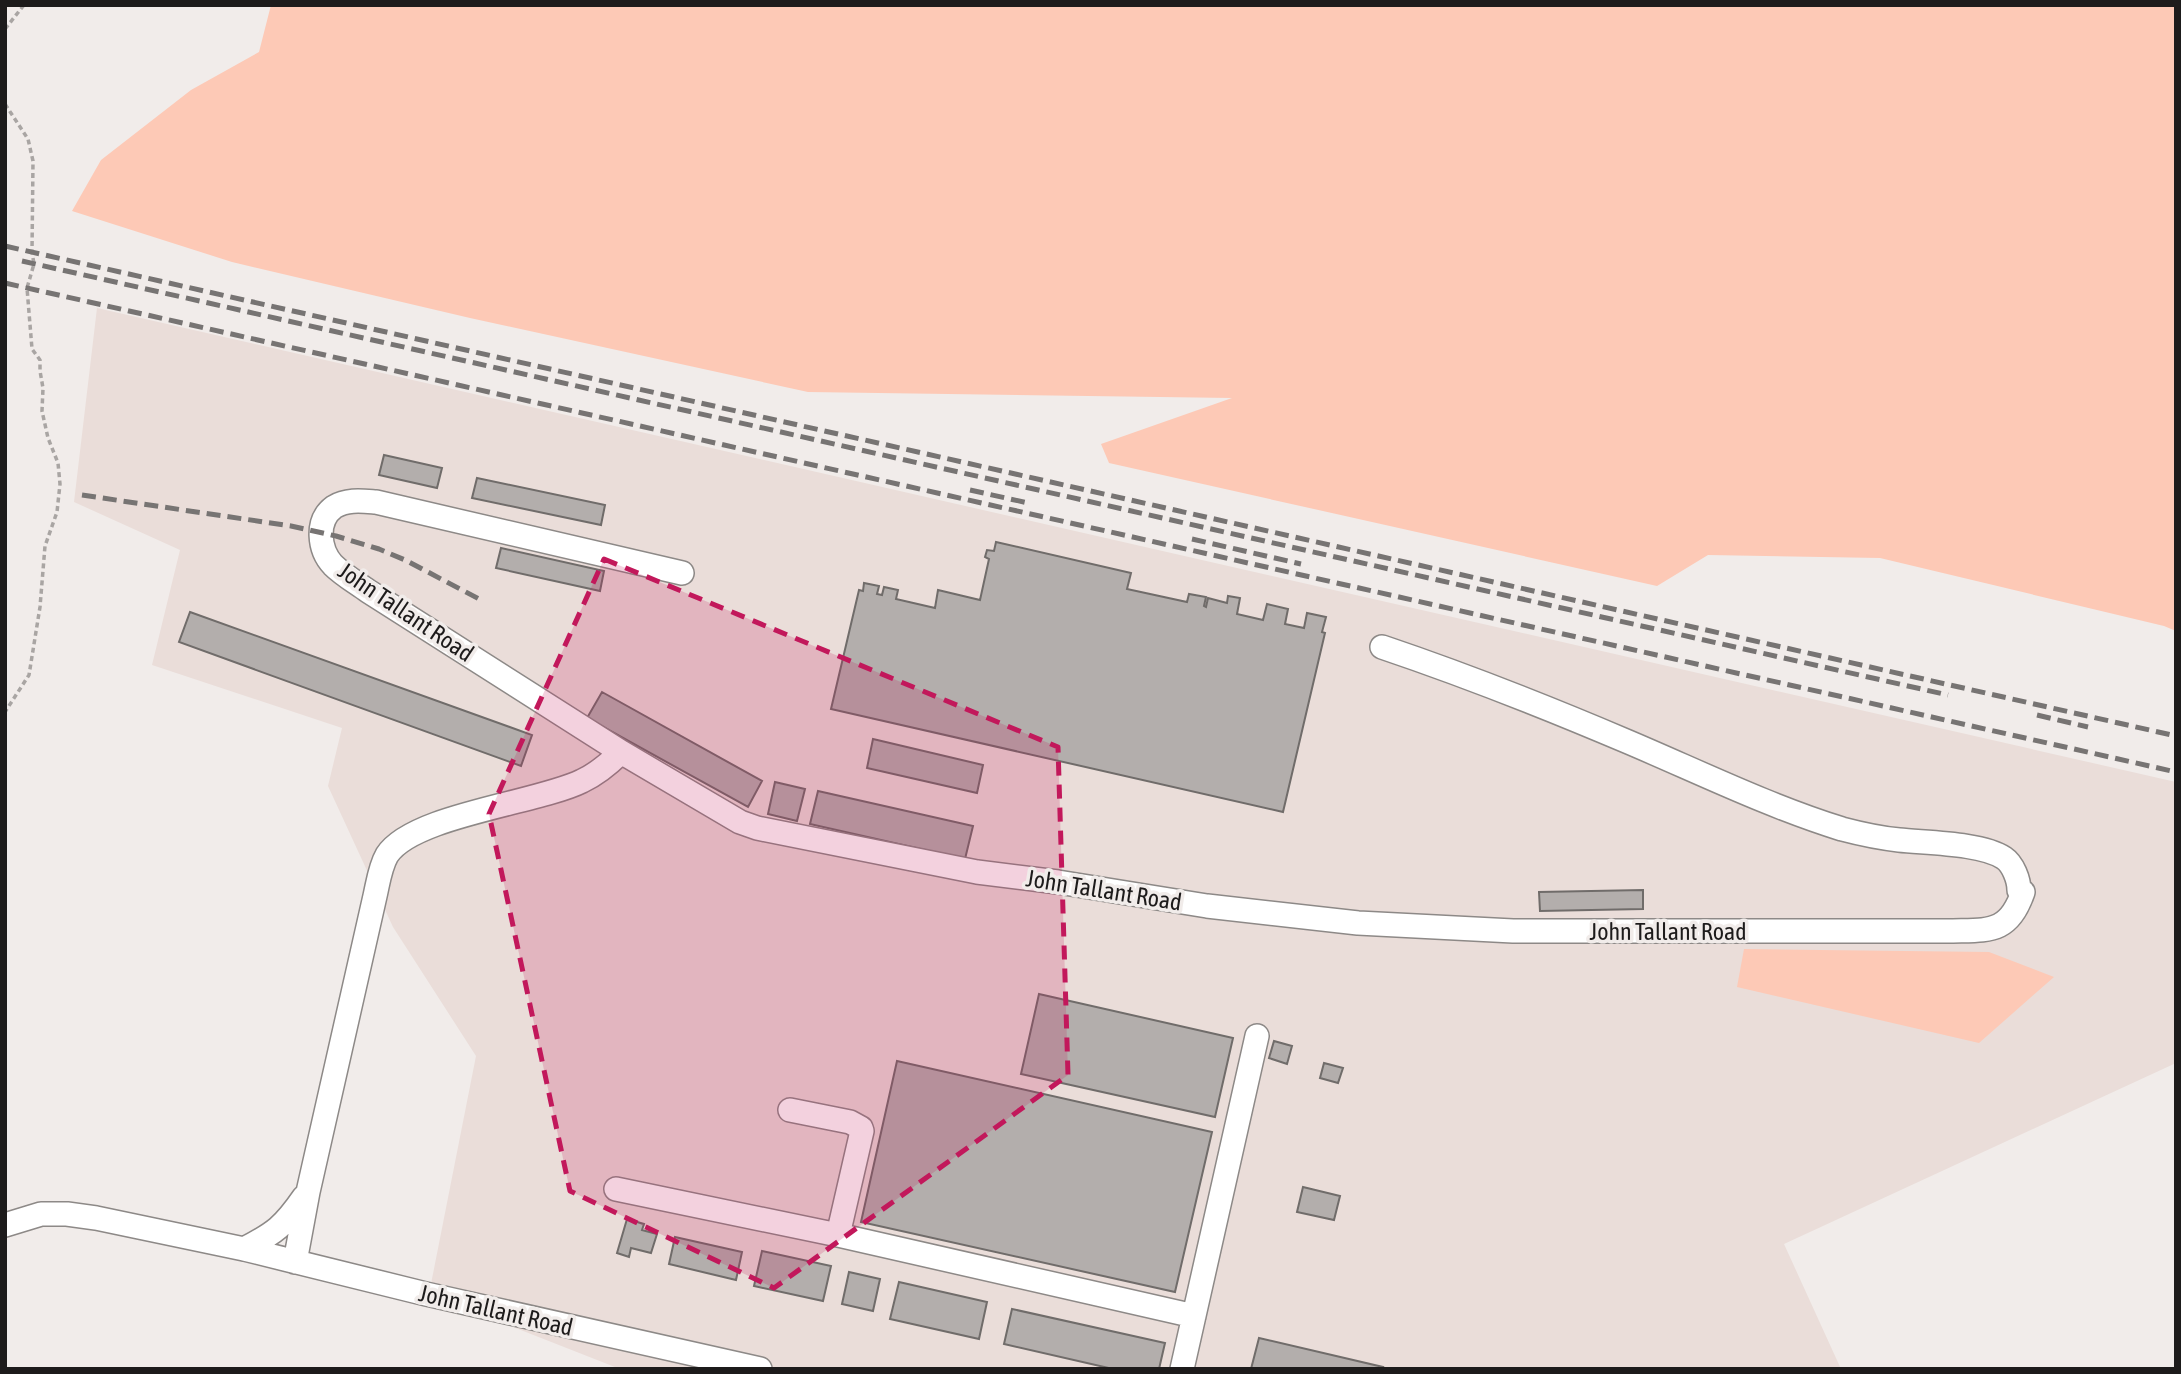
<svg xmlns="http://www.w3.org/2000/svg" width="2181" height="1374" font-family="'Asap Condensed',sans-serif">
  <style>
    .built { fill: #eaddd9 }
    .green { fill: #fdc9b6 }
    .building { fill: #b3aeac; stroke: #706c6a; stroke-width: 2 }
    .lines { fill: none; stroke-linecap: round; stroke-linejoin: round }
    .minor-casing { stroke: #8d8987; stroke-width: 26 }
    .path { stroke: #a9a5a3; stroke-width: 3.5; stroke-dasharray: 5 3.5; stroke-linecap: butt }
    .minor { stroke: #fff; stroke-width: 23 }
    .rail { stroke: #777473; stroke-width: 5; stroke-dasharray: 14 7; stroke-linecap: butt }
    .marked { fill: #c2185b; fill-opacity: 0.2; stroke: #c2185b; stroke-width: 5; stroke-dasharray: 14 9; stroke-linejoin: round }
    .labels { text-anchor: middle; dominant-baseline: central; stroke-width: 7; stroke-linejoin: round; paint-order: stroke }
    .street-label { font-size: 24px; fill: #1d1b1b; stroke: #f1ecea }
  </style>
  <rect width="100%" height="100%" fill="#f1ecea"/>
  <path class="built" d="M97 308 2176 782V1063L1784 1244 1841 1369H620L429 1294 476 1056 393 927 328 786 342 728 152 665 180 550 74 502Z"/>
  <path class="green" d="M271 5H2176V631L2164 626 1880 558 1708 555 1657 586 1109 463 1101 444 1232 398 808 392 470 318 232 262 72 211 101 160 191 90 259 52Z
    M1744 949 1989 952 2054 977 1979 1043 1737 987Z"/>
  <path class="building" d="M384 455 442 468 437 488 379 475Z
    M477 478 605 505 601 525 472 498Z
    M996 542 1131 573 1127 589 1187 602 1189 594 1206 597 1204 606 1206 607 1208 598 1227 603 1228 596 1240 598 1237 614 1263 620 1267 604 1288 609 1285 624 1304 628 1307 613 1326 617 1322 632 1325 633 1283 812 831 709 859 590 863 591 864 583 879 586 877 594 882 595 884 587 898 590 896 599 935 608 938 590 980 600 989 559 985 557 987 550 994 551Z
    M501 548 604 571 600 591 496 568Z
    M190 612 532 735 521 766 179 642Z
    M602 692 762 781 748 807 587 718Z
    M873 739 983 765 977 793 867 768Z
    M775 782 805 789 797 821 768 814Z
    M818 791 973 826 965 859 810 824Z
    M1643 890V909L1540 911 1539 892Z
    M1039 994 1233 1038 1215 1117 1021 1074Z
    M1274 1041 1292 1046 1287 1064 1269 1058Z
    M897 1061 1212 1132 1175 1292 861 1222Z
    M1324 1063 1343 1068 1338 1083 1320 1078Z
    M1303 1187 1340 1196 1334 1220 1297 1212Z
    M627 1219 644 1224 642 1230 657 1234 651 1253 631 1248 629 1257 617 1253Z
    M675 1237 742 1252 736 1280 669 1264Z
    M762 1251 831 1266 823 1301 754 1286Z
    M849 1272 880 1279 873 1311 842 1304Z
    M899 1282 987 1302 979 1339 890 1319Z
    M1012 1309 1165 1343 1159 1369H1113L1004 1344Z
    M1259 1338 1383 1367 1382 1369H1251Z"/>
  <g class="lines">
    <g class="minor-casing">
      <path id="minor" d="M682 573 376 502C362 501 347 499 334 507 315 521 319 550 333 565 343 575 357 583 368 591L621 752 740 822 757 828 977 872 1058 882 1207 906 1358 923 1513 931H1953C1990 930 2009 933 2023 892L2019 890C2019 880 2013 864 2004 858 1982 843 1926 843 1899 840 1880 838 1861 834 1842 829 1768 806 1697 771 1626 741 1546 707 1465 675 1382 647
        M790 1110 850 1122 861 1128 862 1131 838 1235
        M616 1189 838 1235 1194 1316
        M5 1225 41 1214H67L96 1218 244 1249 426 1294 760 1369
        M244 1249C275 1233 284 1226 304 1197
        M295 1262 308 1192 375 896C378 883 380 867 387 855 413 815 538 803 582 781 597 774 609 764 621 752
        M1182 1369 1257 1036"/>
    </g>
    <path class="path" d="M5 29 24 5
      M5 104 28 139 33 161 32 252 34 264 27 288 32 349 40 360V371L43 388 42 411 48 438 58 463 60 484 57 512 45 546 40 607 29 675 5 712"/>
    <use href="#minor" class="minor"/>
    <path class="rail" d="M5 246 2176 736
      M22 261 1948 695
      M5 283 2176 772
      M970 490 1028 503
      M82 495 291 526 336 536 379 549 405 560 481 600
      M1192 539 1301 564
      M2037 715 2088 727"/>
  </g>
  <path class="marked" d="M604 559 1058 747 1068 1075 774 1288 570 1191 489 814Z"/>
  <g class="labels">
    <g class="street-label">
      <text transform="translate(406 612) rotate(34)">John Tallant Road</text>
      <text transform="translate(1104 890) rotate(9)">John Tallant Road</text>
      <text x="1668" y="931">John Tallant Road</text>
      <text transform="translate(496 1310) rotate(13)">John Tallant Road</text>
    </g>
  </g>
  <rect width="2181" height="1374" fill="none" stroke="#1d1b1b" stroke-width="14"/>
</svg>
